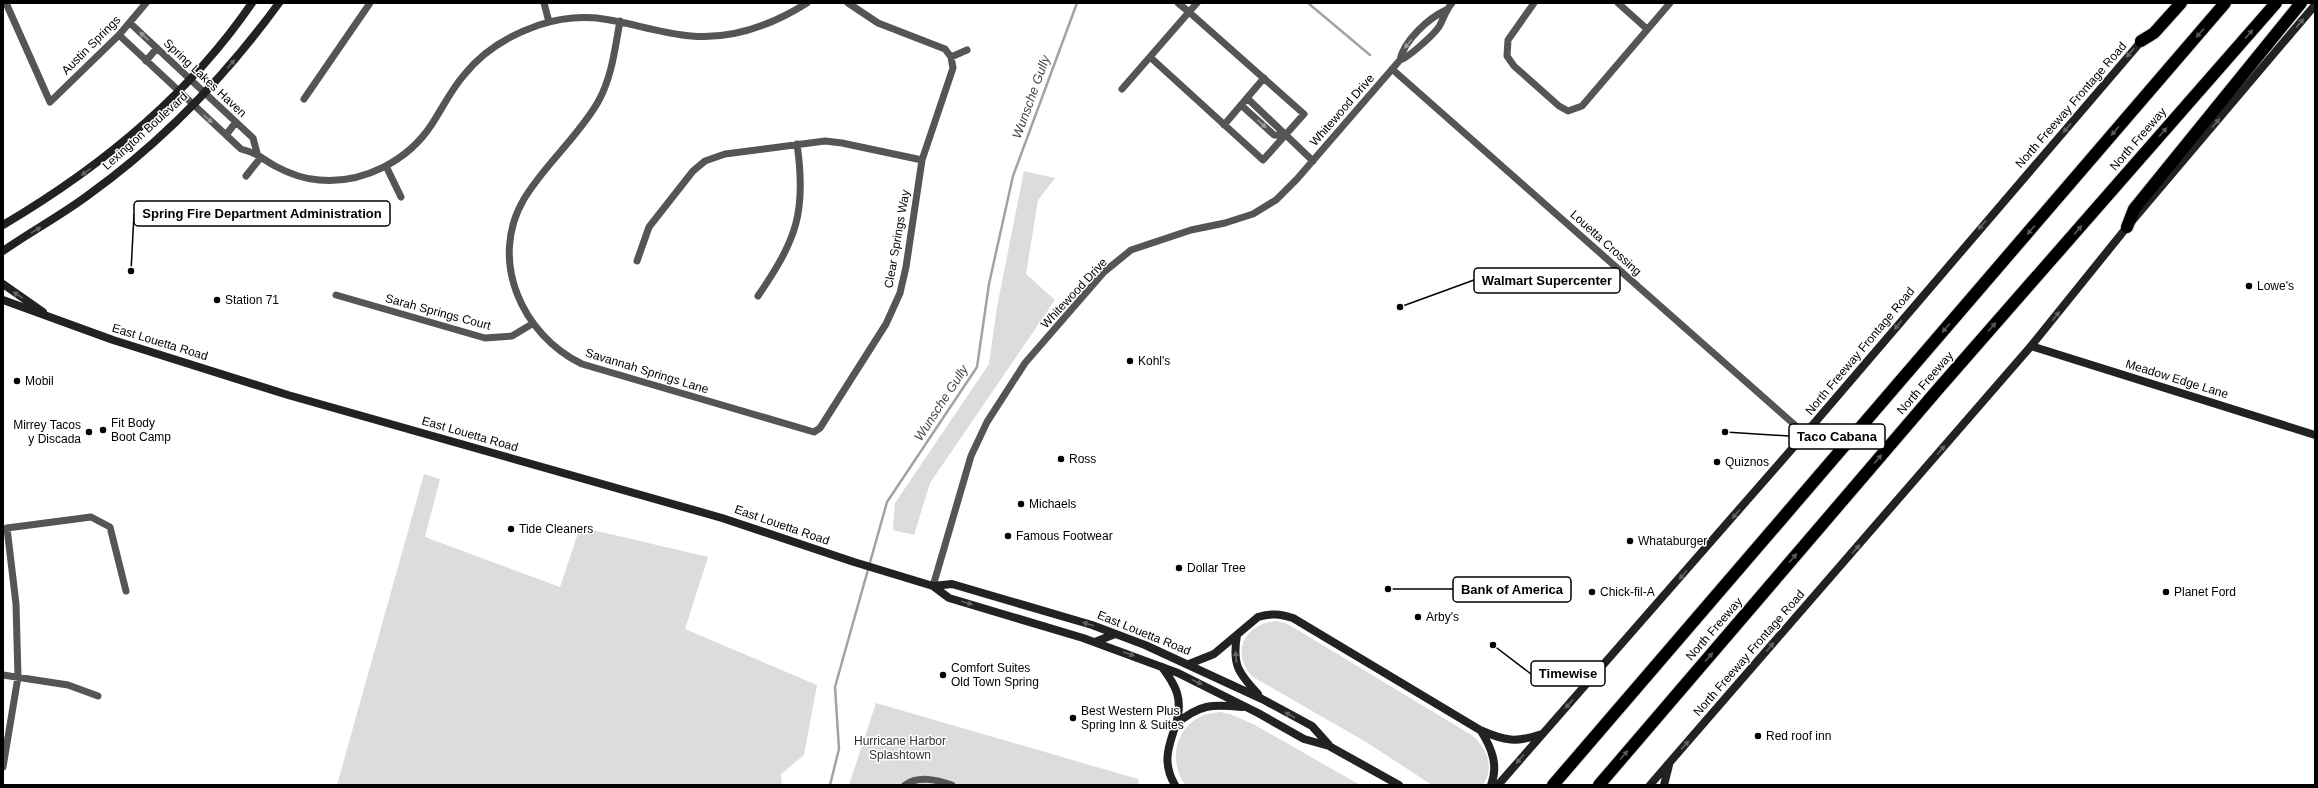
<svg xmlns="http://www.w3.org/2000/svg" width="2318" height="788" font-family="Helvetica,sans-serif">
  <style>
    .green { fill: #dcdcdc }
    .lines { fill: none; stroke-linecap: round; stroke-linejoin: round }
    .stream { stroke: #a3a3a3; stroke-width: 2.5 }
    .highway-casing { stroke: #dbdbdb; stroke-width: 14 }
    .street { stroke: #555; stroke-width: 7 }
    .secondary { stroke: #222; stroke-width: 8 }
    .highway { stroke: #000; stroke-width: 12 }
    .oneway { fill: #646464 }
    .oneway2 { fill: #595959 }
    .oneway3 { fill: #999 }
    .poi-dot { fill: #000; stroke: #fff; stroke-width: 1.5 }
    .labels { text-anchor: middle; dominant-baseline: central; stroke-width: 3; stroke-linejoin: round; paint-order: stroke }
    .street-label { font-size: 12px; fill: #000; stroke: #fff }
    .poi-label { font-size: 12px; fill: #000; stroke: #fff; text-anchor: start }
    .park-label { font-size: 12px; fill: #333; stroke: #fff }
    .water-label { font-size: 13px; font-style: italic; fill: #444; stroke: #fff }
    .leader { fill: none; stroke: #000; stroke-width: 1.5 }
    .callout-dot { fill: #000; stroke: #fff; stroke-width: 1.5 }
    .callout { fill: #fff; stroke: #000; stroke-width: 1.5 }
    .callout-label { font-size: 13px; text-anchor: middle; font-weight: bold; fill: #000 }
  </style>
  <rect width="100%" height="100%" fill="#fff"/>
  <path class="green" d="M1024 171 1055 178 1038 200 1026 274 1055 300 930 483 914 535 893 530 895 503 989 364 997 307Z
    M424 474 440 479 425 537 560 587 580 527 708 557 685 629 817 685 804 755 781 774 782 785H337Z
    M1276 621 1285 623 1296 629 1473 736C1487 749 1495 767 1483 785H1432L1366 742 1253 677C1230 653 1244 624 1276 621Z
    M876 703 1138 779 1139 785H849Z
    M1220 712 1230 714 1255 725 1360 785H1185C1168 762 1175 726 1204 715 1209 713 1215 713 1220 712Z"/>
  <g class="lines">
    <path class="stream" d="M1308 3 1370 55
      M830 785 839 749 835 687 887 502 977 367 989 284 1013 176 1077 3"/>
    <g class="highway-casing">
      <path id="highway" d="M2141 41 2154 33 2181 3
        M2127 227 2134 209 2301 3
        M1553 785 2225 3
        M1599 785 1939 388 2276 3"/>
    </g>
    <path class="street" d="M6 3 50 102 119 35 146 3
      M544 3 549 22
      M1178 3 1189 12 1197 3
      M1534 3 1508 40 1507 56 1514 66 1559 106 1568 111 1582 106 1670 3
      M1618 3 1647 29
      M620 21C615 48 612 77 598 102 578 137 545 164 524 199 488 260 522 335 582 364L814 432 820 428 886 324 900 293 906 267 922 160 953 68 951 57 945 49 878 23 848 3
      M130 23 253 138 257 153
      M119 35 241 149C259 154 261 158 275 166 288 173 304 179 319 180 363 184 408 161 432 124 443 107 451 90 464 75 483 51 510 35 539 25 600 5 634 31 691 36 734 40 772 25 807 3
      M951 57 967 50
      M1400 60C1408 58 1436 33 1440 25 1444 17 1446 10 1452 3
      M146 61 157 48
      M1392 69 1805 434
      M1122 89 1189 12 1304 114 1263 160 1150 57
      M1247 98 1313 161
      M304 99 370 3
      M1241 105 1274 135 1285 136
      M1224 125 1264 78
      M226 135 236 122
      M386 166 401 197
      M246 176 261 157
      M637 261 649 227 693 171 705 161 725 154 825 141 842 143 922 160
      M336 295 485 338 512 336 532 324
      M758 296C796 240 807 213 797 144
      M933 586 971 456 987 422 1025 363 1104 272 1131 250 1191 230 1225 223 1253 214 1276 200 1297 179 1400 60C1404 40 1429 18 1446 10
      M3 675 68 685 98 696
      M3 767 18 677 16 604 7 528 91 517 110 527 126 591
      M905 785C919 775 937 780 952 785"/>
    <path class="secondary" d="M3 225C98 169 189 95 252 3
      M3 251C30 232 60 216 87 196 161 143 225 77 279 3
      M3 284 43 312
      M3 300 113 340 288 395 722 518 854 562 933 586 949 598 1083 638 1178 673 1258 713 1304 739 1329 746 1399 785
      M2031 346 2315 435
      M933 586 952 584 1092 625 1145 645 1262 699 1312 726 1329 745
      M1237 635C1232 664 1238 673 1258 694
      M1095 642 1115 634
      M1189 664 1214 654 1258 617C1271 613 1280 614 1293 618L1480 730C1505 741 1516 743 1542 734
      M1162 667C1168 675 1174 683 1177 693 1187 727 1153 748 1175 785
      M1175 725C1199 704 1212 704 1242 707
      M1481 731C1491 747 1499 765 1491 785
      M1498 785 1805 434 2144 38
      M1650 785 2031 346 2127 227 2315 5
      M1664 785 1669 765"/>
    <use href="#highway" class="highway"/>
  </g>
  <defs><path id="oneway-solid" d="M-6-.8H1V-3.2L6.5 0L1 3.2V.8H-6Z"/></defs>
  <g class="oneway">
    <use href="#oneway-solid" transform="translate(2300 23) rotate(-50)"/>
    <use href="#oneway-solid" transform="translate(2130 53) rotate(132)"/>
    <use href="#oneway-solid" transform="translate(231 64) rotate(-50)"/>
    <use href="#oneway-solid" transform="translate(2216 123) rotate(-50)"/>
    <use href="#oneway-solid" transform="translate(2067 128) rotate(131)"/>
    <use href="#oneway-solid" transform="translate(86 172) rotate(144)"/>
    <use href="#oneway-solid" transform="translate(1982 225) rotate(131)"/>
    <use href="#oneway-solid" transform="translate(36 230) rotate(-31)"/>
    <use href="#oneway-solid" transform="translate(18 295) rotate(-147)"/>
    <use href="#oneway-solid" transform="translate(2056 316) rotate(-51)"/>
    <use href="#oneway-solid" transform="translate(1898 325) rotate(130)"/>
    <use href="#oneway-solid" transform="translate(1941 450) rotate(-49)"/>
    <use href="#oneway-solid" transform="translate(1736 514) rotate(131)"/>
    <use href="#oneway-solid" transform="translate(1856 549) rotate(-49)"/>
    <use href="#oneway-solid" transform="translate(1683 575) rotate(131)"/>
    <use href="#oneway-solid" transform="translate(967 603) rotate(16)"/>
    <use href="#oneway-solid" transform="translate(1088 624) rotate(-163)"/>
    <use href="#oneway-solid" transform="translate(1770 647) rotate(-49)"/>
    <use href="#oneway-solid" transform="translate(1129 654) rotate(20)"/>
    <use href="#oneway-solid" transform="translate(1236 657) rotate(-95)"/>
    <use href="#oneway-solid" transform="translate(1197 682) rotate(26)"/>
    <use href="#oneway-solid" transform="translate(1569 704) rotate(132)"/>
    <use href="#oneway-solid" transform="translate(1290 715) rotate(-151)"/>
    <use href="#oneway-solid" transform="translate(1685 745) rotate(-48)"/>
    <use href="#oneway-solid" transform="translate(1520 759) rotate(131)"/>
  </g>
  <g class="oneway2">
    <use href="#oneway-solid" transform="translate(2200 33) rotate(131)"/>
    <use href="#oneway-solid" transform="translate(2249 34) rotate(-49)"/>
    <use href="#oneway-solid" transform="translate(2115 131) rotate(131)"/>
    <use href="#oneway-solid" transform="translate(2163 132) rotate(-49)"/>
    <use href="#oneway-solid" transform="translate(2031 230) rotate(131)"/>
    <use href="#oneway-solid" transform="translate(2078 230) rotate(-49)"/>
    <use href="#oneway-solid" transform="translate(1992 327) rotate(-49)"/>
    <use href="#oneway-solid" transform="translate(1946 328) rotate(131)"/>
    <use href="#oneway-solid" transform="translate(1878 459) rotate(-49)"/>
    <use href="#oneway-solid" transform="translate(1793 558) rotate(-49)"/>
    <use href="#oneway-solid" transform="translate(1709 657) rotate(-49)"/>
    <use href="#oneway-solid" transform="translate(1624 755) rotate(-49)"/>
  </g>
  <g class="oneway3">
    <use href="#oneway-solid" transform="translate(144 36) rotate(-137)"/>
    <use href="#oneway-solid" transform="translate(1408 44) rotate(130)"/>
    <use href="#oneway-solid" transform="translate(208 119) rotate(42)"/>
    <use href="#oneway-solid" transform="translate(1262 124) rotate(42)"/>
  </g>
  <g class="poi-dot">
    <circle cx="2249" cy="286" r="4"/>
    <circle cx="217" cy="300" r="4"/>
    <circle cx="1130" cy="361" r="4"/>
    <circle cx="17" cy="381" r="4"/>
    <circle cx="103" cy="430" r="4"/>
    <circle cx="89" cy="432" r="4"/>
    <circle cx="1061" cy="459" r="4"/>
    <circle cx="1717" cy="462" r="4"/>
    <circle cx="1021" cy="504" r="4"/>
    <circle cx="511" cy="529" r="4"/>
    <circle cx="1008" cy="536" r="4"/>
    <circle cx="1630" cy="541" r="4"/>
    <circle cx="1179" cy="568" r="4"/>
    <circle cx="1592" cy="592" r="4"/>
    <circle cx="2166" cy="592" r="4"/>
    <circle cx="1418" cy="617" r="4"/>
    <circle cx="943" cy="675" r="4"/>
    <circle cx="1073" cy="718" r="4"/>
    <circle cx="1758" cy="736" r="4"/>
  </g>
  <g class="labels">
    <g class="street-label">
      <text transform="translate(91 45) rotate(-45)">Austin Springs</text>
      <text transform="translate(205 78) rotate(43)">Spring Lakes Haven</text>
      <text transform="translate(2071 105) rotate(-49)">North Freeway Frontage Road</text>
      <text transform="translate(1342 110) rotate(-49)">Whitewood Drive</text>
      <text transform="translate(145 131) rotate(-42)">Lexington Boulevard</text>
      <text transform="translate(2138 139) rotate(-49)">North Freeway</text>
      <text transform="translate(897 239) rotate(-80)">Clear Springs Way</text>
      <text transform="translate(1606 243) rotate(42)">Louetta Crossing</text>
      <text transform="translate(1074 293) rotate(-47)">Whitewood Drive</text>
      <text transform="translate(438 312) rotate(15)">Sarah Springs Court</text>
      <text transform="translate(160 342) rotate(17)">East Louetta Road</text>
      <text transform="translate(1860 351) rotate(-50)">North Freeway Frontage Road</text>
      <text transform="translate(647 371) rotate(17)">Savannah Springs Lane</text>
      <text transform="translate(2177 379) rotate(17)">Meadow Edge Lane</text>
      <text transform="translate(1925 383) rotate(-49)">North Freeway</text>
      <text transform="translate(470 434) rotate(16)">East Louetta Road</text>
      <text transform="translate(782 525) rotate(19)">East Louetta Road</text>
      <text transform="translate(1714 629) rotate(-49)">North Freeway</text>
      <text transform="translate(1144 633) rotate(22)">East Louetta Road</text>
      <text transform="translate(1749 653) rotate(-49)">North Freeway Frontage Road</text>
    </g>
    <g class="poi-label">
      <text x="2257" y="286">Lowe's</text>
      <text x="225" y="300">Station 71</text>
      <text x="1138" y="361">Kohl's</text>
      <text x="25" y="381">Mobil</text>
      <text x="111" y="423">Fit Body<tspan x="111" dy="14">Boot Camp</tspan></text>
      <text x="81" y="425" text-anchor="end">Mirrey Tacos<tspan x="81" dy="14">y Discada</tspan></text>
      <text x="1069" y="459">Ross</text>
      <text x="1725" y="462">Quiznos</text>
      <text x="1029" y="504">Michaels</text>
      <text x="519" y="529">Tide Cleaners</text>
      <text x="1016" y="536">Famous Footwear</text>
      <text x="1638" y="541">Whataburger</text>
      <text x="1187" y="568">Dollar Tree</text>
      <text x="1600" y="592">Chick-fil-A</text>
      <text x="2174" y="592">Planet Ford</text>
      <text x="1426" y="617">Arby's</text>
      <text x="951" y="668">Comfort Suites<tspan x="951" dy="14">Old Town Spring</tspan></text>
      <text x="1081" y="711">Best Western Plus<tspan x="1081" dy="14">Spring Inn &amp; Suites</tspan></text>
      <text x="1766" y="736">Red roof inn</text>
    </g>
    <g class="park-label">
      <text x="900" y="741">Hurricane Harbor<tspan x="900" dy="14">Splashtown</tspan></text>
    </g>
    <g class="water-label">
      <text transform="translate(1031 97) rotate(-70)">Wunsche Gully</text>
      <text transform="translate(941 403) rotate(-57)">Wunsche Gully</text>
    </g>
  </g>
  <path class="leader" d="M131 271L134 214M1400 307L1474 280M1725 432L1789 436M1388 589L1453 589M1493 645L1531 674"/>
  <g class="callout-dot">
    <circle cx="131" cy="271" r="4"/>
    <circle cx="1400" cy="307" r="4"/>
    <circle cx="1725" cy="432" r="4"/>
    <circle cx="1388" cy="589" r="4"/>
    <circle cx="1493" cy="645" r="4"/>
  </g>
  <g class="callout">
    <rect x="134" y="201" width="256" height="25" rx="4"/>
    <rect x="1474" y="268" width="146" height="25" rx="4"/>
    <rect x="1789" y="424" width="96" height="25" rx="4"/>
    <rect x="1453" y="577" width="118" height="25" rx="4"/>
    <rect x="1531" y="661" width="74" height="25" rx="4"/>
  </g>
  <g class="callout-label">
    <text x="262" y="218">Spring Fire Department Administration</text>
    <text x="1547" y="285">Walmart Supercenter</text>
    <text x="1837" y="441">Taco Cabana</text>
    <text x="1512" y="594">Bank of America</text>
    <text x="1568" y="678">Timewise</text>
  </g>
  <rect width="2318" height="788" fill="none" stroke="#000000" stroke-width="8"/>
</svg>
